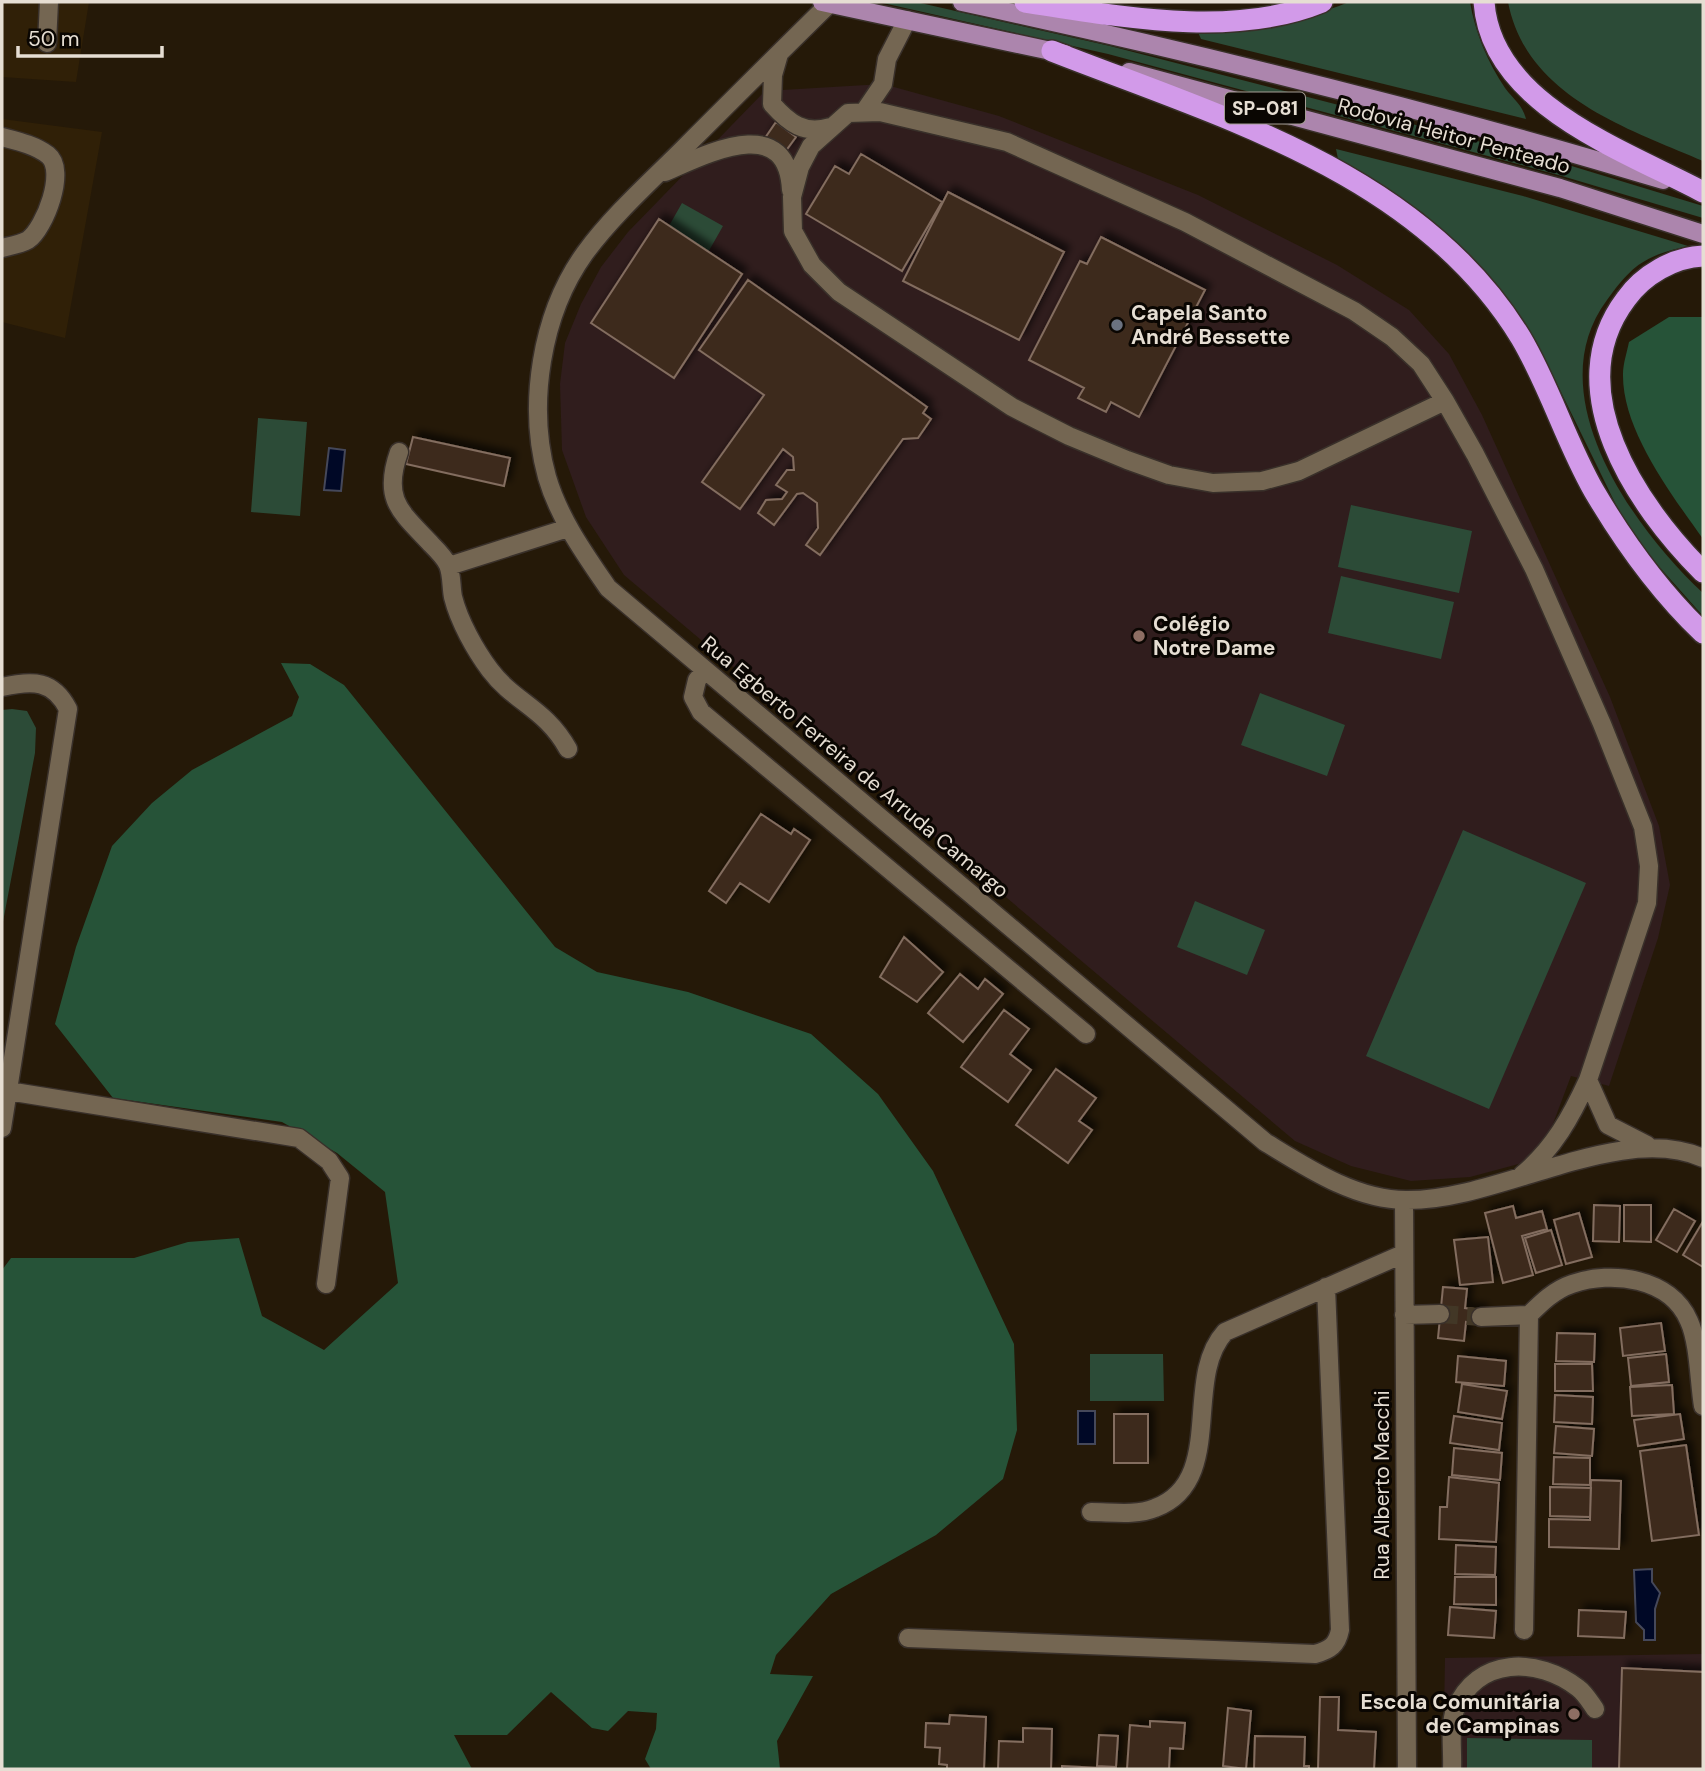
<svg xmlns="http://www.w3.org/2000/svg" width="1705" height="1771" font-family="'DM Sans',sans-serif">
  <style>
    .built { fill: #302007 }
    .education { fill: #301d1d }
    .green { fill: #2c4b37 }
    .forest { fill: #265338 }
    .water { fill: #000826; stroke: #45485a; stroke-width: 2 }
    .building { fill: #3e2b1f; stroke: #836d5f; stroke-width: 2; filter: url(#shadow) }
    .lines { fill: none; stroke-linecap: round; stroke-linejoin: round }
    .minor-tunnel { stroke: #423726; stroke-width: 18; stroke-dasharray: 18 9; stroke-linecap: butt }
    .minor-casing { stroke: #39302a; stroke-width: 21 }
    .major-casing { stroke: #39302a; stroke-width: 21 }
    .highway-casing { stroke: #39302a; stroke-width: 24 }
    .minor { stroke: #746652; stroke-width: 18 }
    .major { stroke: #ac85ad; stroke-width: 18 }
    .highway { stroke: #d29ae9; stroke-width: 21 }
    .worship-dot { fill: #6b7280; stroke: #0a0602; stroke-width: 2.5 }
    .education-dot { fill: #8d6e63; stroke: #0a0602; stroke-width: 2.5 }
    .labels { text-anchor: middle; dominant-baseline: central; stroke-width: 6; stroke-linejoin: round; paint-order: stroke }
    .shield { fill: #0a0602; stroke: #a49d94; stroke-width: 2 }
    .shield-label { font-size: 19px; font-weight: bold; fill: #e6ded3 }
    .street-label { font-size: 21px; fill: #e6ded3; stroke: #0a0602 }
    .poi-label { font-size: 21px; font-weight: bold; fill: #e6ded3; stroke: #0a0602; text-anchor: start }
  </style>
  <defs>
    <filter id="shadow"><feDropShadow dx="5.5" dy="-5.5" stdDeviation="3.5" flood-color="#0009"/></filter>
  </defs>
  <rect width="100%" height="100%" fill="#251908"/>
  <path class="built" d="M2 2H89L76 82 2 77Z
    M2 119 102 132 65 338 2 322Z"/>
  <path class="education" d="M883 84 999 116 1198 195 1337 265 1409 310 1449 354 1482 415 1610 697 1659 826 1670 885 1658 938 1609 1086 1571 1076 1548 1137 1526 1162 1470 1177 1411 1181 1351 1166 1295 1141 624 575 586 517 562 450 560 384 565 343 581 304 601 267 628 232 765 91Z
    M1703 1654V1769H1443L1445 1658Z"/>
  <path class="green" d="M916 2 1110 46 1443 132 1565 164 1703 206V218L1562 176 1108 54 883 3Z
    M1349 2H1470C1475 32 1488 63 1505 88 1514 100 1522 104 1526 119L1201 39 1197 30C1256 26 1294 24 1349 2Z
    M1508 2H1703V161C1626 128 1526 96 1508 2Z
    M1336 149 1523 196 1688 246C1645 256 1633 264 1607 300 1537 394 1633 528 1703 593V616L1647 553 1619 511 1540 349 1515 311 1486 276 1423 213 1338 159Z
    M682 203 723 226 660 337 619 314Z
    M258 418 307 422 300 516 251 512Z
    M1351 505 1472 531 1459 593 1338 567Z
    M1341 576 1454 602 1441 659 1328 633Z
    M1260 693 1345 725 1327 776 1241 745Z
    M12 709 27 711 36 728 35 753 2 927V710Z
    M1463 830 1586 883 1489 1109 1366 1056Z
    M1195 901 1265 930 1247 975 1177 947Z
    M1090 1354H1163L1164 1401H1090Z
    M1467 1738 1592 1740V1769H1467Z"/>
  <path class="forest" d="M1669 317H1703V539C1672 495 1622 430 1623 374 1623 364 1627 352 1629 342Z
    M281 663 310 664 344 685 555 947 597 972 688 992 811 1034 878 1094 933 1171 1014 1344 1017 1430 1003 1479 936 1535 831 1594 776 1655 770 1674 813 1676 777 1741 780 1769H651L645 1759 656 1729 657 1713 628 1711 608 1731 592 1728 551 1692 507 1735H454L472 1769H2V1270L11 1258H134L188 1242 239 1238 262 1316 324 1350 398 1283 385 1192 337 1153 282 1122 113 1098 55 1024 76 947 112 846 152 803 192 770 292 716 299 697Z"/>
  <path class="water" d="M329 448 345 450 341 491 324 490Z
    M1078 1411H1095V1444H1078Z
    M1652 1569V1582L1660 1593 1655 1609V1640H1644V1630L1636 1622 1634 1570Z"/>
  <path class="building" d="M776 122 796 137 785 152 765 138Z
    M861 154 942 202 902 271 806 214 835 166 849 174Z
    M948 192 1064 252 1019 340 903 281Z
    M659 219 742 274 674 378 591 323Z
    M1101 237 1205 290 1139 417 1111 402 1106 412 1078 398 1084 388 1029 360 1080 261 1087 264Z
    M748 280 927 407 923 413 931 419 918 438 903 439 820 555 806 545 818 528 817 503 803 493 797 494 774 525 758 513 766 500 782 499 787 492 776 485 787 470H794L793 457 783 449 740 509 702 482 764 395 699 350Z
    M413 437 510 458 504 486 406 464Z
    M761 814 791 834 794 829 810 840 769 902 740 883 726 903 709 891Z
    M904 937 943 972 917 1002 880 977Z
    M960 974 978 989 985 979 1003 994 963 1042 928 1013Z
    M1004 1010 1029 1029 1010 1054 1031 1070 1008 1102 961 1067Z
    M1056 1069 1096 1098 1079 1121 1092 1130 1068 1163 1016 1125Z
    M1594 1205 1620 1206 1619 1242 1593 1241Z
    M1624 1205H1651V1242L1624 1241Z
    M1513 1206 1516 1218 1542 1211 1547 1229 1522 1236 1533 1275 1503 1283 1485 1213Z
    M1674 1209 1695 1221 1677 1252 1656 1240Z
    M1579 1213 1592 1257 1566 1264 1554 1220Z
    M1702 1223 1703 1224V1267L1683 1255Z
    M1551 1230 1562 1265 1536 1273 1525 1238Z
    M1488 1237 1493 1282 1460 1285 1454 1240Z
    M1443 1287 1467 1289 1465 1308 1482 1310 1481 1324 1466 1322 1464 1341 1438 1338Z
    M1661 1323 1665 1351 1623 1356 1620 1328Z
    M1557 1333 1595 1334 1594 1362 1556 1361Z
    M1666 1354 1669 1382 1631 1386 1628 1358Z
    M1458 1356 1506 1361 1504 1386 1456 1382Z
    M1555 1364H1592L1593 1391H1555Z
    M1462 1384 1507 1391 1502 1419 1458 1412Z
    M1672 1385 1674 1414 1632 1416 1630 1387Z
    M1555 1395 1593 1397 1592 1424 1554 1422Z
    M1114 1414H1148V1463H1114Z
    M1680 1414 1684 1439 1638 1446 1634 1420Z
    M1454 1416 1502 1423 1499 1450 1450 1443Z
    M1556 1426 1594 1429 1592 1456 1554 1453Z
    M1686 1445 1699 1535 1652 1541 1640 1451Z
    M1454 1448 1502 1453 1500 1480 1452 1475Z
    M1554 1457 1590 1458V1485L1553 1484Z
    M1449 1477 1499 1483 1496 1542 1439 1539 1440 1507H1447Z
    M1591 1480 1621 1481 1619 1549 1549 1547V1519L1590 1520Z
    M1550 1487 1591 1488 1590 1517 1550 1516Z
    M1456 1545 1496 1547 1495 1575 1455 1574Z
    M1455 1577H1496V1605L1454 1604Z
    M1450 1607 1496 1611 1494 1638 1448 1635Z
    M1579 1610 1626 1612 1624 1638 1578 1636Z
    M1622 1668 1703 1672V1769H1619Z
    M1320 1697H1339L1338 1730 1376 1732 1374 1769H1318Z
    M1228 1708 1251 1711 1246 1769 1223 1766Z
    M950 1715 986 1717 984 1769H947V1765L939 1764 940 1748 925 1747 926 1723 949 1724Z
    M1150 1721 1185 1723 1183 1749 1170 1748 1169 1769H1127L1130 1725 1150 1727Z
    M1023 1728 1052 1729 1051 1769H998L999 1741 1023 1742Z
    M1099 1735 1118 1736 1116 1767 1097 1766Z
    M1255 1736 1305 1737 1304 1766H1309V1769H1254Z
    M1062 1766 1121 1769H1062Z"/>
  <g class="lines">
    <path class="minor-tunnel" d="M1440 1314 1481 1317"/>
    <g class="minor-casing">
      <path id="minor" d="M830 3C781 51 732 100 683 149 650 182 613 215 585 253 541 314 527 405 547 477 559 518 584 553 608 588L1265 1142C1306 1167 1355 1200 1406 1200 1500 1201 1620 1121 1703 1158
        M47 43 49 2
        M779 54 773 75 772 104C789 123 804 135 830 127
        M864 112 883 84 887 59 907 20
        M2 137C17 141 35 145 48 155 67 170 45 228 28 240 21 244 10 246 2 248
        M665 172C707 154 787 112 791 190
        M1445 401 1299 471 1262 481 1213 483 1169 475 1127 460 1069 436 1012 407 839 292 812 265 793 231 792 197 800 167 811 146 848 113 880 112 1007 142 1185 222 1354 311 1392 337 1421 364 1445 401 1475 454 1534 569 1602 724 1643 827 1649 866 1647 903 1588 1080
        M399 452C382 500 401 512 431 544 437 550 445 558 448 565 452 574 451 587 453 597 459 621 475 650 490 670 515 703 545 708 568 749
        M449 566 568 528
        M705 670 697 680 693 697 701 712 1086 1034
        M2 687C33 680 53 680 68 709L2 1128
        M8 1091 299 1138 329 1161 340 1178 326 1284
        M1522 1175C1554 1148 1571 1117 1588 1080L1608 1125 1647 1145
        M1404 1200 1407 1769
        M1404 1315 1440 1314
        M1481 1317 1529 1315C1541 1303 1554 1290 1572 1284 1612 1270 1671 1278 1689 1321 1699 1343 1699 1382 1703 1406
        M1091 1512C1111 1512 1136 1516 1155 1508 1227 1481 1182 1379 1225 1332L1403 1254
        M1524 1630 1529 1315
        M908 1638 1315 1654C1330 1650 1337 1645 1340 1630L1326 1287
        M1452 1769C1453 1752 1449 1726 1455 1710 1477 1656 1538 1657 1578 1688 1585 1693 1590 1702 1595 1709"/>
    </g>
    <g class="major-casing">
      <path id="major" d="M822 2 1065 54
        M962 2C1198 53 1432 110 1663 180
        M1129 72 1560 188 1703 234"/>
    </g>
    <g class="highway-casing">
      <path id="highway" d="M1025 2C1118 16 1232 39 1322 2
        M1484 2C1491 105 1626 151 1703 192
        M1052 51C1220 117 1421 173 1521 338 1550 387 1566 442 1594 491 1624 542 1660 592 1703 633
        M1703 256C1674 257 1643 275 1626 299 1558 389 1636 505 1703 572"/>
    </g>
    <use href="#minor" class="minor"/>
    <use href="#major" class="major"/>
    <use href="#highway" class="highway"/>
  </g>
  <circle class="worship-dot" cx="1117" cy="325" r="7"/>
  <g class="education-dot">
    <circle cx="1139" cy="636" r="7"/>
    <circle cx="1574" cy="1714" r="7"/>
  </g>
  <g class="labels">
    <rect class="shield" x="1225" y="92.5" width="80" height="31" rx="5"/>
    <g class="shield-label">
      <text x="1265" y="108">SP-081</text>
    </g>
    <g class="street-label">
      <text transform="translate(1454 136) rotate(15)">Rodovia Heitor Penteado</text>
      <text transform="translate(855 767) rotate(40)">Rua Egberto Ferreira de Arruda Camargo</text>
      <text transform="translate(1382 1485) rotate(-90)">Rua Alberto Macchi</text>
    </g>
    <g class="poi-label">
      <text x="1131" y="313">Capela Santo<tspan x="1131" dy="24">André Bessette</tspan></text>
      <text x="1153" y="624">Colégio<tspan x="1153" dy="24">Notre Dame</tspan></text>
      <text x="1560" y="1702" text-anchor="end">Escola Comunitária<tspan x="1560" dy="24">de Campinas</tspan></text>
    </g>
  </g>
  <rect width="1705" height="1771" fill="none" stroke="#e6ded3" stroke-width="7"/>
  <path d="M18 46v10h144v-10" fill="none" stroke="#e6ded3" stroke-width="3.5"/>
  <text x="28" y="46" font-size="21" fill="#e6ded3" stroke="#0a0602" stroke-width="5" paint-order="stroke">50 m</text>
</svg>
